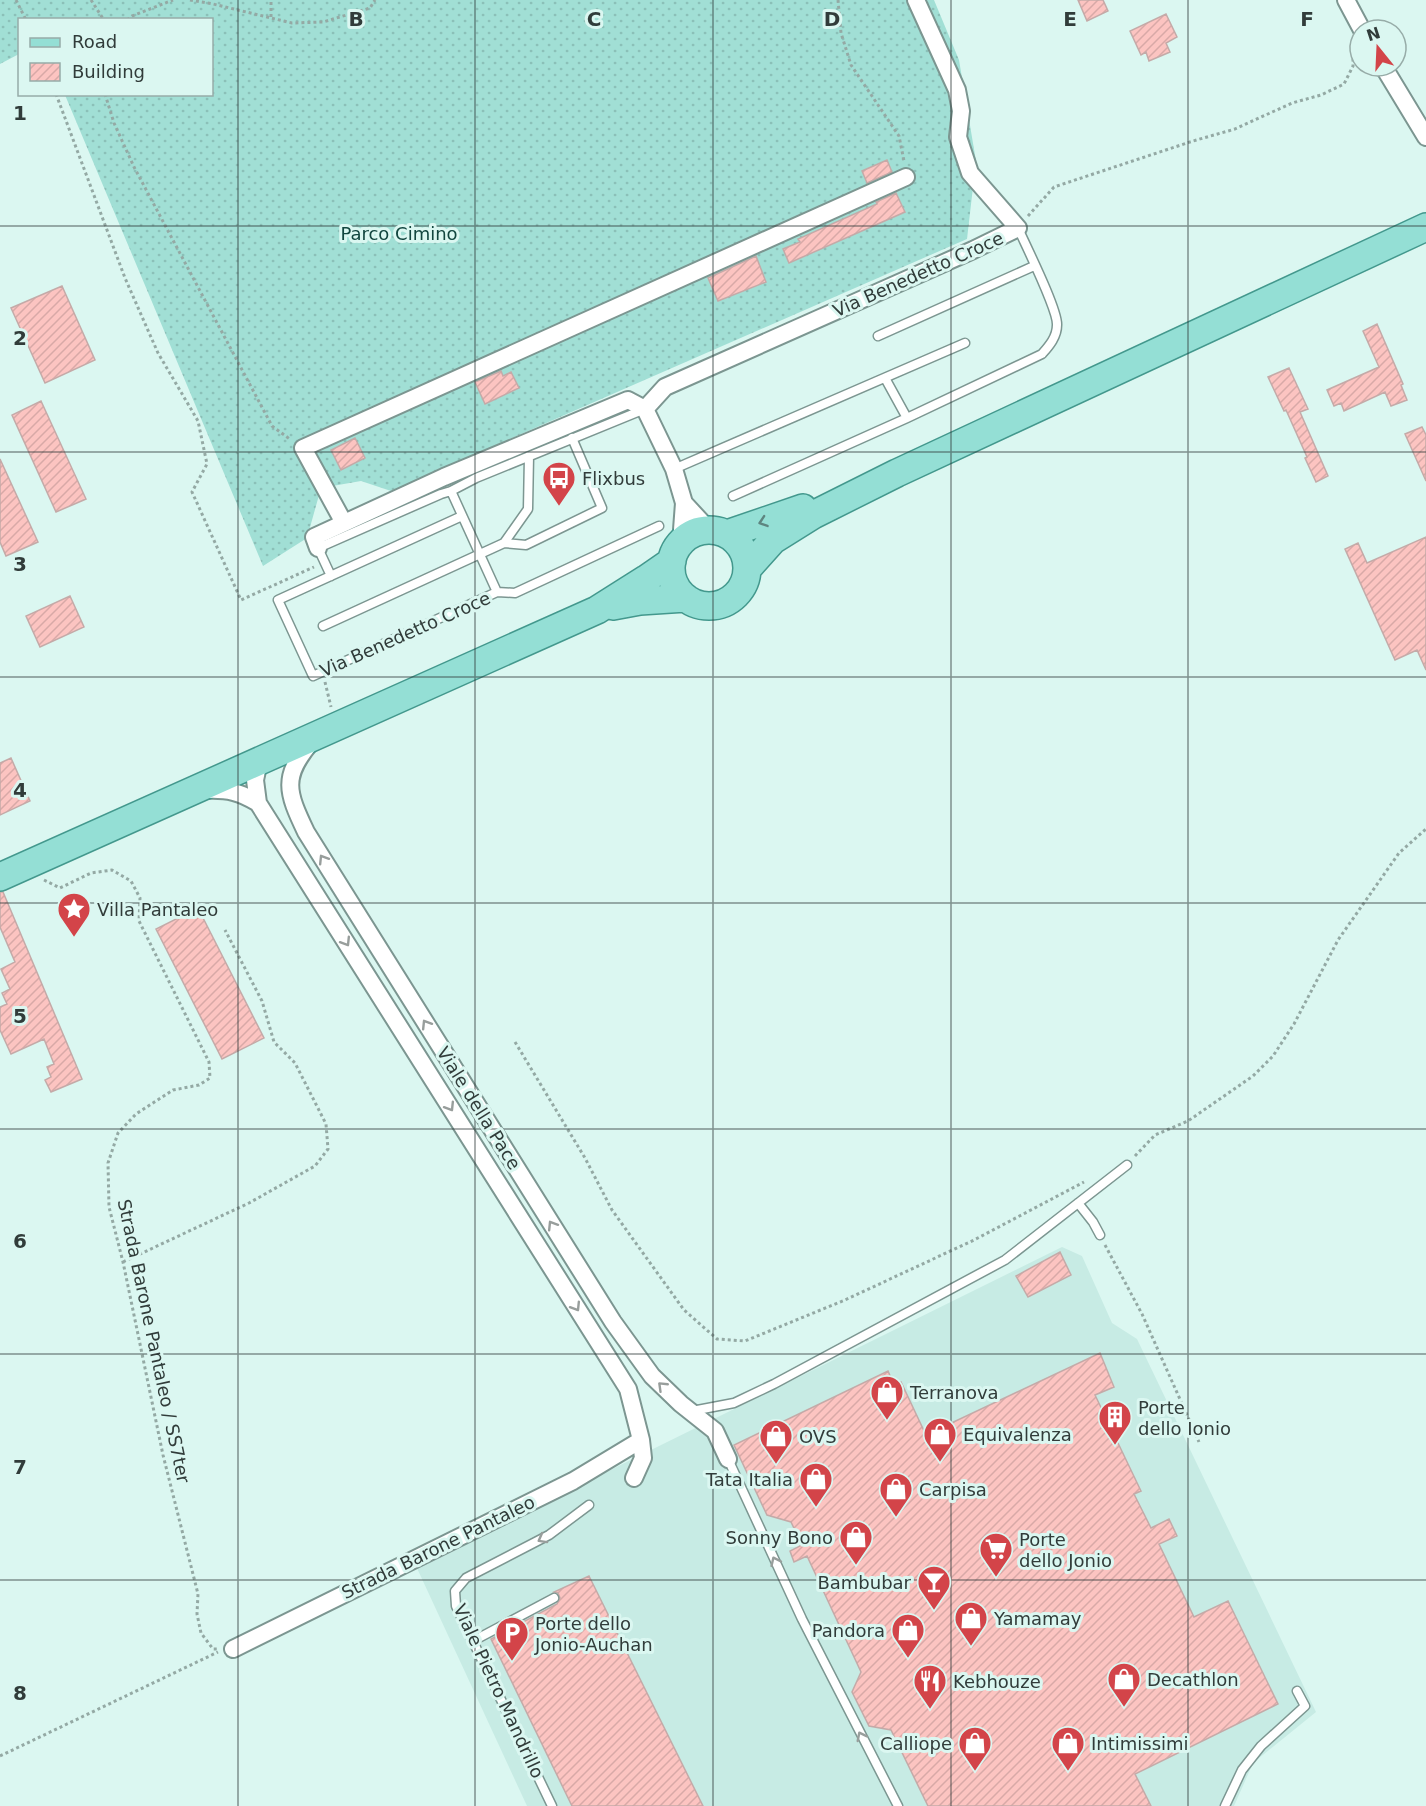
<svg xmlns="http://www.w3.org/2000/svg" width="1426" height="1806" font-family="'DejaVu Sans',sans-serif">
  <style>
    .built { fill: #c7ebe4 }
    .grass { fill: url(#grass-dots) }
    .building { fill: url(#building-hatch); stroke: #c4aaa8; stroke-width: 1.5 }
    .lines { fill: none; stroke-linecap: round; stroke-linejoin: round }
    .service-casing { stroke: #7c9691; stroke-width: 11 }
    .minor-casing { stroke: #7c9691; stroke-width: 20 }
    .primary-casing { stroke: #43988d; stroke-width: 30 }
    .path { stroke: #94a9a4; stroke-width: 3; stroke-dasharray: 3 3; stroke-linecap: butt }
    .service { stroke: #fff; stroke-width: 8 }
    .minor { stroke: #fff; stroke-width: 16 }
    .primary { stroke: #94dfd5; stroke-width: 27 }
    .oneway { stroke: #5e8580 }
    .oneway2 { stroke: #989e9c }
    .grid { fill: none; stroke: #313c3a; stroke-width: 1.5; stroke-opacity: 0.55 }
    .labels { text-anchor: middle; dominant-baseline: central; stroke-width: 6; stroke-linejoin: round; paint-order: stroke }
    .park-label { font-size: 18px; fill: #12463f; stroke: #dbf7f1 }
    .street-label { font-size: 18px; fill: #313c3a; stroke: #dbf7f1 }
    .poi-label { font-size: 18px; fill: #313c3a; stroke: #dbf7f1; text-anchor: start }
    .grid-label { font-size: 20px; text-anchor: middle; font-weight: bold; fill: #313c3a; stroke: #dbf7f1; stroke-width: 6; stroke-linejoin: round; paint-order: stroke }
  </style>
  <defs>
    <pattern id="grass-dots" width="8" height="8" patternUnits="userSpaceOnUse" patternTransform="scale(1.5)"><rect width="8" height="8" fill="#a1dfd5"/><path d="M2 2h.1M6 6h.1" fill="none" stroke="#8bc0b8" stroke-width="1.8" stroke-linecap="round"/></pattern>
    <pattern id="building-hatch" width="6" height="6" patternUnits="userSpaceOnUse" patternTransform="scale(1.5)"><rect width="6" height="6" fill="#fcc4c1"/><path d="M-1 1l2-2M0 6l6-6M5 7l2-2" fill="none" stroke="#d8a9a7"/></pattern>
  </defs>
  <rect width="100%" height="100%" fill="#dbf7f1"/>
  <path class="built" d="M1062 1247 1082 1256 1112 1323 1137 1339 1316 1712 1253 1763 1234 1806H527L416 1566Z"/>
  <path class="grass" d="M0 0H934L959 60 976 161 967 239 391 491 361 481 321 488 307 538 263 566 65 95 212 94V20H20L19 54 0 64Z"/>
  <path class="building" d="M1078 0H1103L1108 11 1087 21Z
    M1166 14 1177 37 1166 43 1170 52 1149 61 1146 52 1141 55 1130 31Z
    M887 160 892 172 867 183 862 171Z
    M896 193 905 212 789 263 783 249 800 242 798 239 877 204 876 202Z
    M756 256 766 282 718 301 708 278Z
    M62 286 95 360 45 383 11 308Z
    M1377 324 1403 384 1401 385 1407 400 1391 406 1385 392 1344 411 1341 403 1334 406 1327 390 1379 367 1363 331Z
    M1289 368 1308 409 1300 412 1328 476 1316 482 1305 458 1307 457 1286 410 1284 411 1268 377Z
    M501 371 503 376 511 372 519 388 485 404 475 382Z
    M41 401 86 499 56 512 12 415Z
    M1422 427 1426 435V481L1405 434Z
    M355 438 365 458 341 470 331 450Z
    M0 459 38 542 6 556 0 542Z
    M1426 537V670L1417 650 1395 660 1345 549 1358 543 1367 563Z
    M70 596 84 627 40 647 26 616Z
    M11 758 30 801 0 815V763Z
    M0 892H3L82 1079 51 1092 45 1080 51 1077 47 1067 54 1064 44 1039 11 1054 0 1030V1007L7 1004 2 993 10 989 1 969 15 962 0 927Z
    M198 908 264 1038 222 1059 156 929Z
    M1060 1252 1071 1275 1028 1297 1016 1276Z
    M1100 1353 1114 1387 1095 1395 1141 1491 1134 1494 1151 1528 1169 1519 1177 1536 1159 1544 1194 1617 1228 1601 1278 1704 1135 1774 1151 1806H928L891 1730 869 1726 852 1692 861 1672 807 1556 794 1562 790 1551 802 1545 791 1522 767 1515 734 1445 888 1371 894 1385 901 1382 926 1435Z
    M589 1576 703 1806H572L491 1639 557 1604 560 1598 558 1593 554 1592Z"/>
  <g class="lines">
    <g class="service-casing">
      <path id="service" d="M878 336 1034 266
        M885 378 907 418
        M674 469 965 343
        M451 491 497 592
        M733 496 907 418 1042 354C1049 346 1057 337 1057 325 1058 310 1026 246 1018 228
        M462 516 278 600 313 676 497 592 515 593 659 526
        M504 543 526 545 602 508 572 438
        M331 576 318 548 441 494 451 491 476 478 645 409
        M323 626 504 543 528 509 529 456
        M1078 1203 1093 1222 1100 1235
        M692 1411 734 1403 774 1384 1005 1260 1127 1165
        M728 1459 802 1619 898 1806
        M473 1641 554 1598
        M552 1806 456 1606 455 1591 466 1578 549 1535 589 1505
        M1225 1806 1242 1770 1261 1746 1305 1706 1297 1691"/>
    </g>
    <g class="minor-casing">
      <path id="minor" d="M1346 0 1362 30
        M1383 66 1426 137
        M645 409 665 387 973 250 1018 228 970 173 958 137 961 111 957 90 916 0
        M684 503 709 530
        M344 523 303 448 906 177
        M318 548 314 537 444 477 628 400 645 409 674 469 684 503 681 543
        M312 741C281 777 287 792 306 832L613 1322 652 1376 681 1404 715 1431 728 1459
        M206 790C228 789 240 792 258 803L628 1389 641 1440 643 1458 634 1478
        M258 803 255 780 259 761
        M233 1649 573 1481 641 1440"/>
    </g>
    <g class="primary-casing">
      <path id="primary" d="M671 568a38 38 0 1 1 76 0a38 38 0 1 1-76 0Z
        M727 534 803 508
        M748 568 773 540 813 515 897 473 1426 227
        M613 606 640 601 686 598
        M0 877 597 610 646 579 672 561"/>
    </g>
    <path class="path" d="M16 0 26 20
      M91 0 102 17 105 20
      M190 0 213 4 292 23 323 22 370 8 375 0
      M838 0 841 33 851 65 899 136 904 161
      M271 17V0
      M127 20 132 16 173 0
      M56 94 125 278 158 353 198 421 207 464 192 492 241 600 314 567
      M105 94 114 123 134 167 272 426 291 440
      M1028 216 1054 187 1193 141 1235 129 1292 103 1321 95 1344 84 1353 66V48L1356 45
      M325 682 331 707
      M44 880 60 888 91 873 112 870 131 881 140 898 139 921 209 1062 210 1078 199 1085 173 1090 136 1114 118 1133 108 1163 109 1207 123 1262 163 1455 198 1594 197 1614 201 1633 213 1649H217
      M515 1042 585 1158 612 1210 684 1310 717 1339 745 1341 845 1300 974 1240 1084 1182
      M1135 1156 1155 1135 1188 1121 1253 1076 1273 1056 1294 1024 1338 940 1399 853 1426 829
      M1105 1245 1142 1314 1199 1442
      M123 1262 249 1203 315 1166 328 1149 326 1124 295 1063 274 1042 262 1001 225 930
      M0 1756 218 1652"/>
    <use href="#service" class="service"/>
    <use href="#minor" class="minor"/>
    <use href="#primary" class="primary"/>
  </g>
  <defs><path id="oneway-chevron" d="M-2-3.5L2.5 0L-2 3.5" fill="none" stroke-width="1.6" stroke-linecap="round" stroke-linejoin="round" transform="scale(1.5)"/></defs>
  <use class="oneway" href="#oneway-chevron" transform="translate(763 522) rotate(161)"/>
  <g class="oneway2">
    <use href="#oneway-chevron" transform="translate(323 859) rotate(-122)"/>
    <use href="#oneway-chevron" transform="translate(346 942) rotate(58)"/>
    <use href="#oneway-chevron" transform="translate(426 1024) rotate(-122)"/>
    <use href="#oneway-chevron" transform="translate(450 1107) rotate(58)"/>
    <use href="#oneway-chevron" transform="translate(552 1225) rotate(-122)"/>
    <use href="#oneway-chevron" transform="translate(576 1307) rotate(58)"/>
    <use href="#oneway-chevron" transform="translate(662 1386) rotate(-136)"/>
    <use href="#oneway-chevron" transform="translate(542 1539) rotate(151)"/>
    <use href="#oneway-chevron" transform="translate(775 1561) rotate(-115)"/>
    <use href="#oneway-chevron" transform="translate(861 1736) rotate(-117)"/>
  </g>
  <path class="grid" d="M238 0V1806M475 0V1806M713 0V1806M951 0V1806M1188 0V1806M0 226H1426M0 452H1426M0 677H1426M0 903H1426M0 1129H1426M0 1354H1426M0 1580H1426"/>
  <defs>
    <g id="bus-pin" transform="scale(1.725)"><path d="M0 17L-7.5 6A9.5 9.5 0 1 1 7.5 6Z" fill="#d34449" stroke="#dbf7f1"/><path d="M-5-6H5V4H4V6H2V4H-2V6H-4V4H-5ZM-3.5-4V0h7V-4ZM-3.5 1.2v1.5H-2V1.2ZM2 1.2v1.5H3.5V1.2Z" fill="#fff"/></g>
    <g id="sight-pin" transform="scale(1.725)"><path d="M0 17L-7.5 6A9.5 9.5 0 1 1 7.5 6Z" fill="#d34449" stroke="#dbf7f1"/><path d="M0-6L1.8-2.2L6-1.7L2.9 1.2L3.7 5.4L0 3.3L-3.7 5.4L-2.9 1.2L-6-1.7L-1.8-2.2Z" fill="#fff"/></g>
    <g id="shop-pin" transform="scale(1.725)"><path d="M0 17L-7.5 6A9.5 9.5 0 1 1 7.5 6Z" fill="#d34449" stroke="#dbf7f1"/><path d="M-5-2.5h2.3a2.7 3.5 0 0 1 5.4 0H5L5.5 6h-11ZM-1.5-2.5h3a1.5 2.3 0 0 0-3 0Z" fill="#fff"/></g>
    <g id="building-pin" transform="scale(1.725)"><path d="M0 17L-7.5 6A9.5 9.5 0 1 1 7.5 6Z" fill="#d34449" stroke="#dbf7f1"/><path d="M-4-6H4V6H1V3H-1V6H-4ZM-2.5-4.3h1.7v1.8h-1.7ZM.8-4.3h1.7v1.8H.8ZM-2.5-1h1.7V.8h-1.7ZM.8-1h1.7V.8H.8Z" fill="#fff"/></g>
    <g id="supermarket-pin" transform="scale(1.725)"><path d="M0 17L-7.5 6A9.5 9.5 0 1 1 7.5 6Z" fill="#d34449" stroke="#dbf7f1"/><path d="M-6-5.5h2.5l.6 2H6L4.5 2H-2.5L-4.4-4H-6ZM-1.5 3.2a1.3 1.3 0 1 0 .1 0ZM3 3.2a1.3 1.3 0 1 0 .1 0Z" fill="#fff"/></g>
    <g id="bar-pin" transform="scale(1.725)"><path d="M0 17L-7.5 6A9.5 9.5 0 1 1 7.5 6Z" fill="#d34449" stroke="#dbf7f1"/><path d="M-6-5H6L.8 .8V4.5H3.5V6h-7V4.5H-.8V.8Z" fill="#fff"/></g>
    <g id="parking-pin" transform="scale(1.725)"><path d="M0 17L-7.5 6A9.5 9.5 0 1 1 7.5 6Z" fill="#d34449" stroke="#dbf7f1"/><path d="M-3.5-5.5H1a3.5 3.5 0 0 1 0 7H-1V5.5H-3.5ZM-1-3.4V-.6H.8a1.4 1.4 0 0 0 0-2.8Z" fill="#fff"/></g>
    <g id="restaurant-pin" transform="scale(1.725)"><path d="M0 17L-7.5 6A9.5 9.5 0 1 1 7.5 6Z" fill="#d34449" stroke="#dbf7f1"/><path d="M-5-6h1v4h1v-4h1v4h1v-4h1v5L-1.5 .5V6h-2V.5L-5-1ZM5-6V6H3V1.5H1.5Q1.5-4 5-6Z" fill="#fff"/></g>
  </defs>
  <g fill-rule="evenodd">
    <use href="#bus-pin" x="559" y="478"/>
    <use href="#sight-pin" x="74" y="909"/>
    <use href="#shop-pin" x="887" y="1392"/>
    <use href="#building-pin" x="1115" y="1417"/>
    <use href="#shop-pin" x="940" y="1434"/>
    <use href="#shop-pin" x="776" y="1436"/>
    <use href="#shop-pin" x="816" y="1479"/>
    <use href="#shop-pin" x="896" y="1489"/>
    <use href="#shop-pin" x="856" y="1537"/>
    <use href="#supermarket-pin" x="996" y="1549"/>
    <use href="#bar-pin" x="934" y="1582"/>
    <use href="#shop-pin" x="971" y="1618"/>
    <use href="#shop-pin" x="908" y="1630"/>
    <use href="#parking-pin" x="512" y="1633"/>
    <use href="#shop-pin" x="1124" y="1679"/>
    <use href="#restaurant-pin" x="930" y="1681"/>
    <use href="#shop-pin" x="975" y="1743"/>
    <use href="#shop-pin" x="1068" y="1743"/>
  </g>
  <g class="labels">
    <g class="park-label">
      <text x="399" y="233">Parco Cimino</text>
    </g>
    <g class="street-label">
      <text transform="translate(918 274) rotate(-24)">Via Benedetto Croce</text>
      <text transform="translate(405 634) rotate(-24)">Via Benedetto Croce</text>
      <text transform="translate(479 1108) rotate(58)">Viale della Pace</text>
      <text transform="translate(154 1341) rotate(78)">Strada Barone Pantaleo / SS7ter</text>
      <text transform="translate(438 1547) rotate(-26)">Strada Barone Pantaleo</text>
      <text transform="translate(499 1691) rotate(65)">Viale Pietro Mandrillo</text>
    </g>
    <g class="poi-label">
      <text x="582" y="478">Flixbus</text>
      <text x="97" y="909">Villa Pantaleo</text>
      <text x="910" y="1392">Terranova</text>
      <text x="1138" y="1407">Porte<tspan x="1138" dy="21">dello Ionio</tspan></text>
      <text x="963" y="1434">Equivalenza</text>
      <text x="799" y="1436">OVS</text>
      <text x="793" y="1479" text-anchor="end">Tata Italia</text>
      <text x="919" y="1489">Carpisa</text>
      <text x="833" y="1537" text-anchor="end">Sonny Bono</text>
      <text x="1019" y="1539">Porte<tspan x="1019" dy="21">dello Jonio</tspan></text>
      <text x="911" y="1582" text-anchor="end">Bambubar</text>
      <text x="994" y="1618">Yamamay</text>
      <text x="535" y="1623">Porte dello<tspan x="535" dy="21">Jonio-Auchan</tspan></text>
      <text x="885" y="1630" text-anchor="end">Pandora</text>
      <text x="1147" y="1679">Decathlon</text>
      <text x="953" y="1681">Kebhouze</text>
      <text x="952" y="1743" text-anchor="end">Calliope</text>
      <text x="1091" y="1743">Intimissimi</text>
    </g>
  </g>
  <g class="grid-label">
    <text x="356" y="26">B</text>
    <text x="594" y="26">C</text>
    <text x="832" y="26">D</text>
    <text x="1070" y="26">E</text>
    <text x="1307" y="26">F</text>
    <text x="20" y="120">1</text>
    <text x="20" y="345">2</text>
    <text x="20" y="571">3</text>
    <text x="20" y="797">4</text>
    <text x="20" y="1023">5</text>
    <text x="20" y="1248">6</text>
    <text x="20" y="1474">7</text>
    <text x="20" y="1700">8</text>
  </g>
  <rect x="18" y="18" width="195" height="78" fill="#dbf7f1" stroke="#97aca8" stroke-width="1.5"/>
  <rect x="30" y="38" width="30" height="9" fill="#94dfd5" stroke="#97aca8" stroke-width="1.5"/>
  <text x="72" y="48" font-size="18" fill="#313c3a">Road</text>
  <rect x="30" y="63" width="30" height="18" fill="url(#building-hatch)" stroke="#97aca8" stroke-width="1.5"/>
  <text x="72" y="78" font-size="18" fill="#313c3a">Building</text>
  <g transform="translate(1378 48) rotate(342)"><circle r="28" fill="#dbf7f1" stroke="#97aca8" stroke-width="1.5"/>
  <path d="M0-4.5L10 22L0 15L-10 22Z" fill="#d34449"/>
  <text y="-9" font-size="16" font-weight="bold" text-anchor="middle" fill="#313c3a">N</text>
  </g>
</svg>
